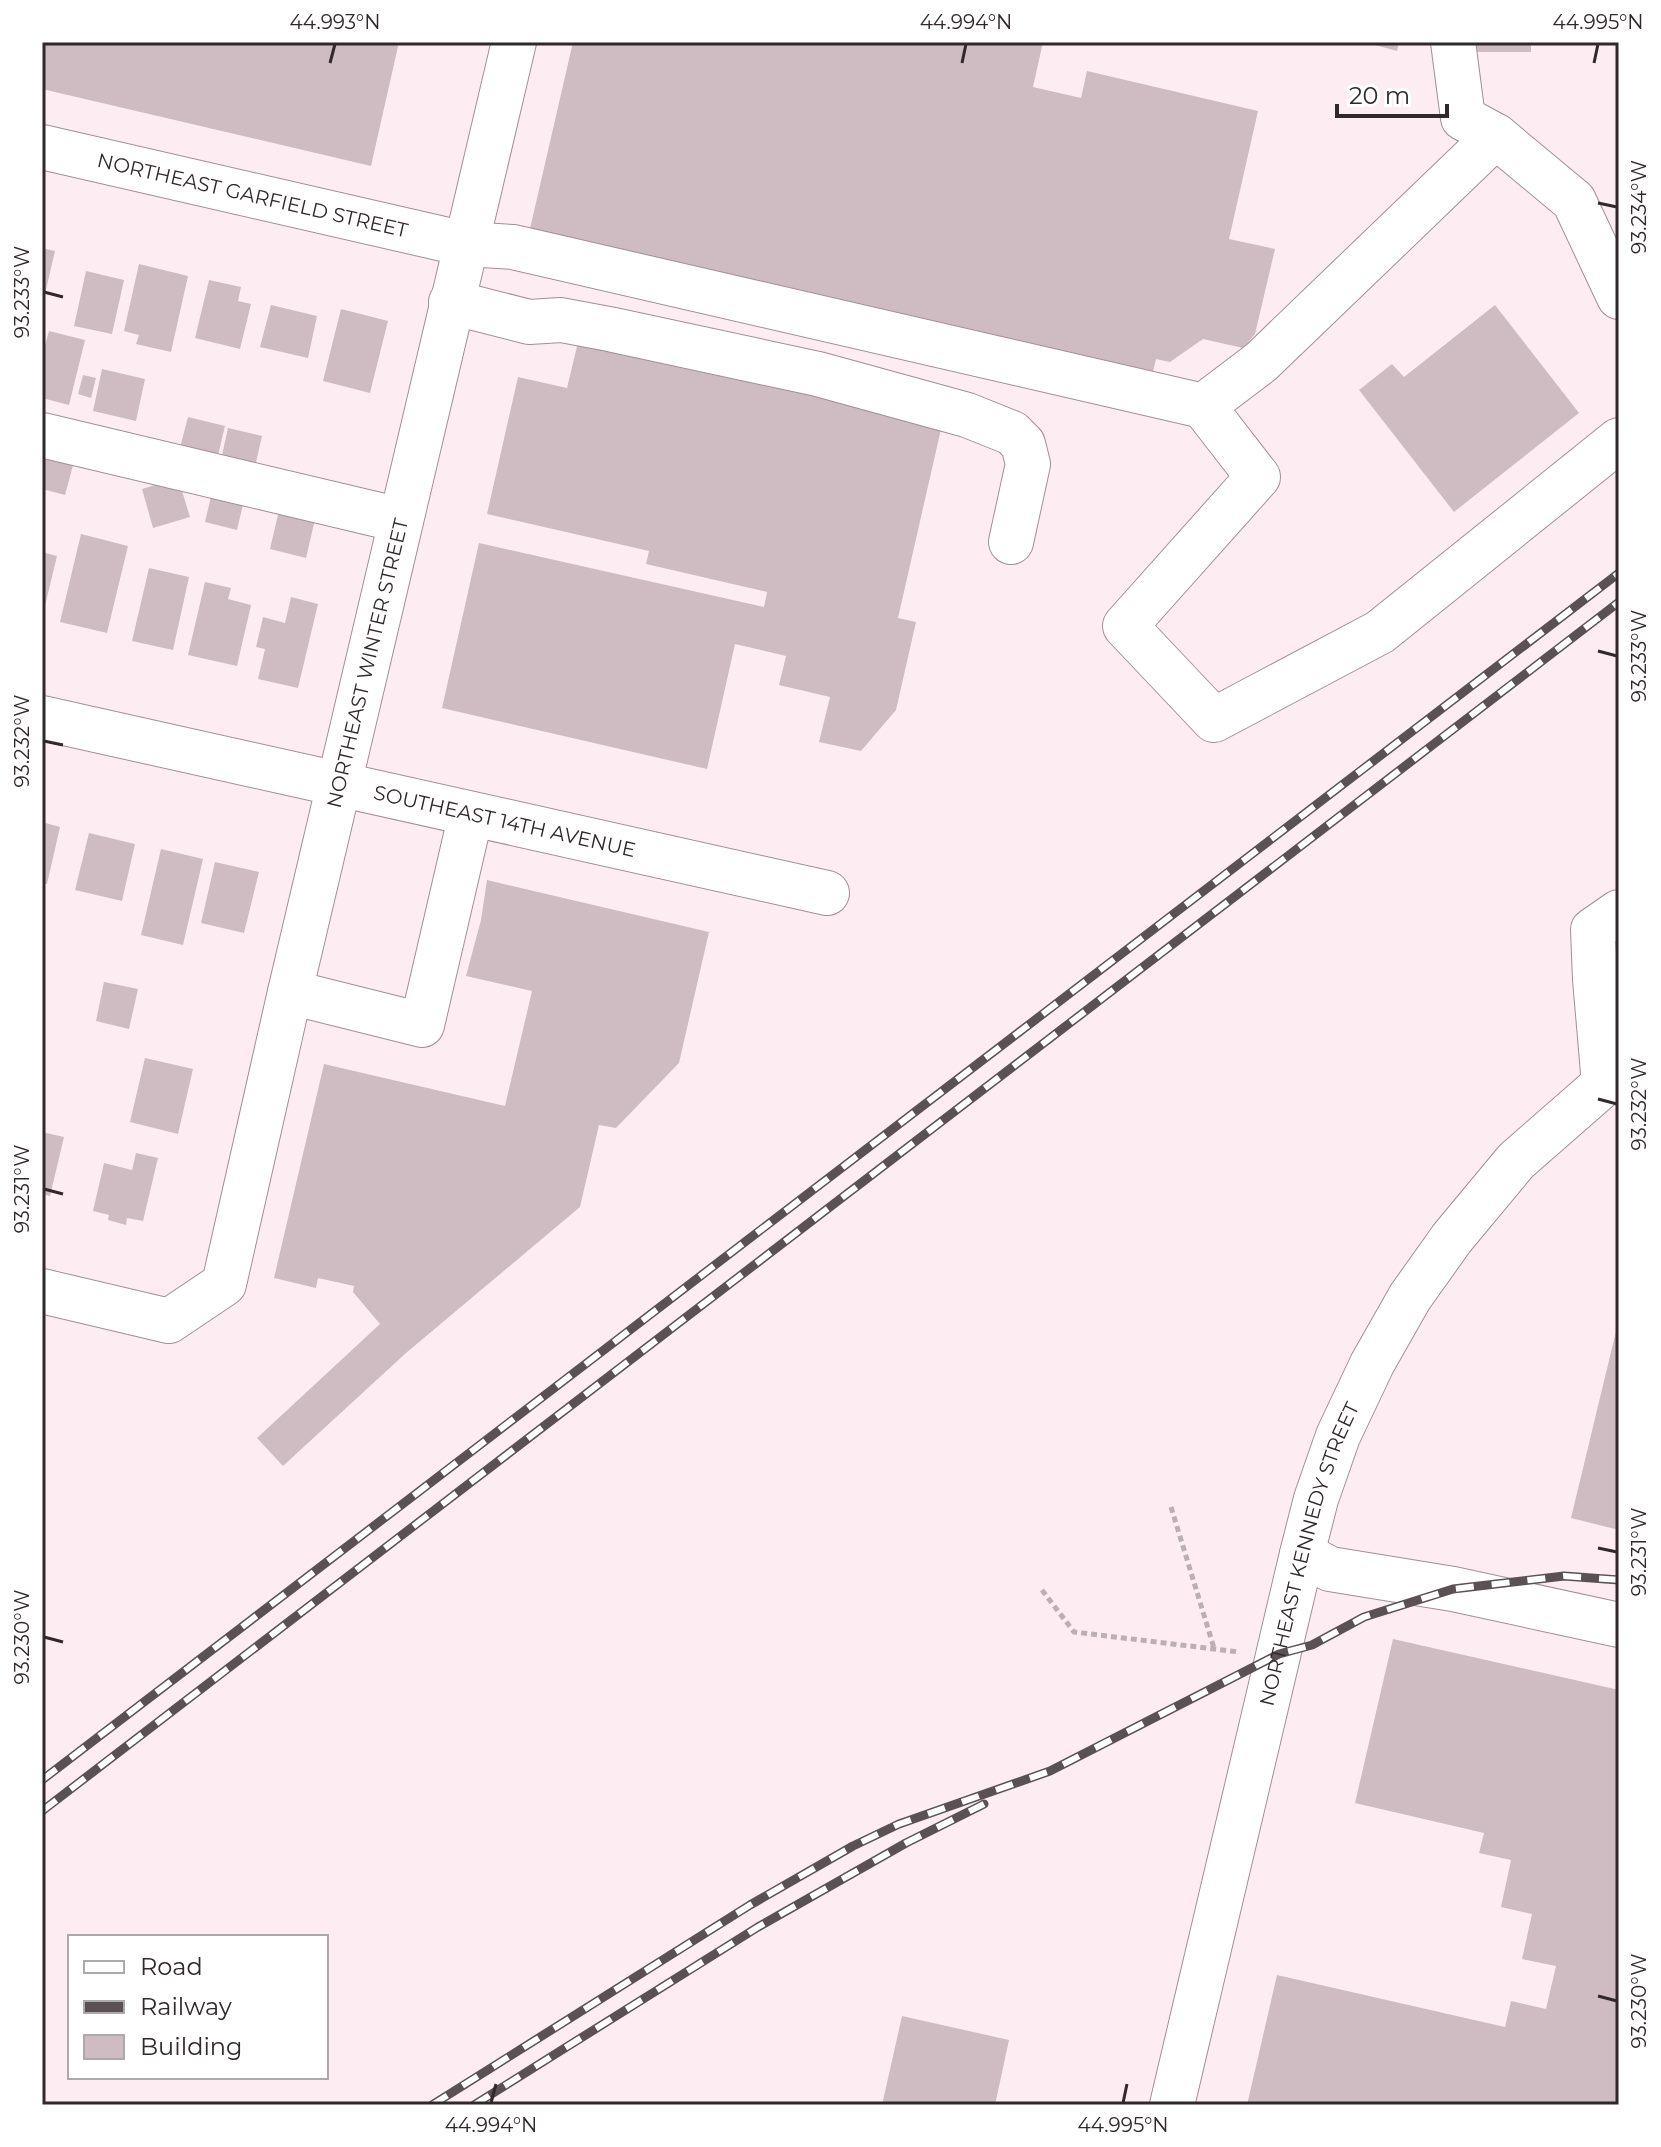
<svg xmlns="http://www.w3.org/2000/svg" width="1661" height="2147" font-family="Montserrat,sans-serif">
  <style>
    .building { fill: #cebcc2 }
    .lines { fill: none; stroke-linecap: round; stroke-linejoin: round }
    .minor-casing { stroke: #a18f95; stroke-width: 46 }
    .path { stroke: #bcafb3; stroke-width: 5; stroke-dasharray: 6 4; stroke-linecap: butt }
    .minor { stroke: #fff; stroke-width: 44 }
    .rail-casing { stroke: #5b5155; stroke-width: 9 }
    .rail { stroke: #fff; stroke-width: 6; stroke-dasharray: 18; stroke-linecap: butt }
    .ticks { fill: none; stroke: #30282b; stroke-width: 3 }
    .labels { text-anchor: middle; dominant-baseline: central; stroke-width: 7; stroke-linejoin: round; paint-order: stroke }
    .street-label { font-size: 20px; fill: #30282b; stroke: #fff }
    .neatline { fill: none; stroke: #30282b; stroke-width: 3 }
    .ticks-label { font-size: 20px; text-anchor: middle; fill: #30282b }
  </style>
  <rect width="100%" height="100%" fill="#fdedf2"/>
  <path class="building" d="M42 42H399L371 166 42 89Z
    M573 42H1043L1033 87 1081 98 1087 71 1258 111 1229 239 1275 249 1255 334 1243 348 1203 339 1170 362 1156 359 1152 376 529 233Z
    M1364 42H1399L1397 51Z
    M1462 42H1531V52H1462Z
    M42 248 55 251 45 294 42 293Z
    M139 264 188 276 171 352 136 344 139 335 124 331Z
    M86 271 124 280 112 334 74 326Z
    M209 280 241 287 238 301 251 304 240 349 195 338Z
    M271 305 317 316 308 358 260 347Z
    M1495 305 1579 413 1454 512 1359 390 1392 364 1404 377Z
    M341 309 388 321 370 393 323 381Z
    M49 331 85 340 69 405 42 398V349H44Z
    M580 334 944 416 898 618 916 622 896 710 861 751 819 742 830 697 779 685 786 656 735 644 707 769 442 708 479 543 764 607 767 592 646 564 649 551 487 514 518 377 567 388Z
    M102 369 145 379 136 421 93 411Z
    M83 375 96 378 91 398 78 394Z
    M188 417 225 426 216 464 178 455Z
    M228 428 262 436 254 471 220 464Z
    M42 450 75 458 65 495 42 489Z
    M178 478 190 517 153 528 142 489Z
    M213 488 245 496 237 530 205 522Z
    M280 506 316 515 306 558 270 549Z
    M81 534 128 546 107 633 60 622Z
    M42 552 57 556 43 614H42Z
    M149 568 189 577 173 650 132 641Z
    M205 582 231 588 228 599 251 605 237 666 188 655Z
    M291 597 318 604 298 688 258 679 265 649 256 647 263 617 285 623Z
    M42 822 60 827 47 884 42 883Z
    M89 833 135 844 122 901 75 890Z
    M161 849 203 859 183 945 141 935Z
    M215 862 259 872 244 933 201 923Z
    M487 880 709 932 679 1063 616 1128 599 1125 580 1207 406 1353 283 1466 257 1438 380 1324 353 1292 354 1286 318 1278 316 1288 274 1278 324 1064 505 1106 532 991 466 976 481 920Z
    M104 982 138 989 129 1029 96 1021Z
    M145 1058 193 1069 178 1134 130 1122Z
    M42 1132 64 1137 50 1196 42 1194Z
    M136 1153 158 1158 143 1221 127 1218 126 1225 108 1220 109 1215 93 1211 104 1163 132 1170Z
    M1618 1323H1619V1530L1571 1518Z
    M1393 1639 1619 1690V2105H1247L1277 1975 1505 2027 1511 2001 1546 2009 1556 1966 1522 1959 1532 1914 1501 1907 1511 1860 1479 1853 1484 1833 1355 1803Z
    M902 2016 1009 2040 995 2105H882Z"/>
  <g class="lines">
    <g class="minor-casing">
      <g id="minor">
        <path d="M1453 42 1463 118 1496 136"/>
        <path id="s1" d="M42 147 465 244 513 247 1203 406 1258 477 1125 626 1214 720 1380 632 1619 440"/>
        <path d="M451 302 529 322 561 320 609 329 818 374 967 415 1012 433 1023 444 1028 464 1011 542"/>
        <path d="M1203 406 1261 362 1496 136 1574 201 1619 297"/>
        <path d="M42 435 400 520"/>
        <path id="s2" d="M42 718 827 893"/>
        <path d="M290 992 422 1025 471 814"/>
        <path d="M1604 1084 1595 979 1593 930 1619 912"/>
        <path id="s3" d="M42 1291 169 1321 224 1284 290 992 514 42"/>
        <path d="M1302 1554 1330 1569 1453 1589 1619 1625"/>
        <path id="s4" d="M1172 2105 1302 1554 1316 1499 1338 1436 1372 1364 1410 1297 1452 1238 1516 1161 1604 1084"/>
      </g>
    </g>
    <path class="path" d="M1171 1507 1214 1648
      M1042 1590 1074 1632 1239 1652"/>
    <use href="#minor" class="minor"/>
    <g class="rail-casing">
      <path id="rail" d="M42 1780 1619 573
        M42 1811 1619 602
        M432 2105 750 1905 853 1846 899 1824 1050 1771 1279 1654 1312 1645 1364 1617 1453 1589 1564 1576 1619 1580
        M474 2105 758 1927 906 1843 984 1804"/>
    </g>
    <use href="#rail" class="rail"/>
  </g>
  <path class="ticks" d="M330 63 335 44M962 63 966 44M1594 63 1598 44M1598 203 1617 207M44 292 63 297M1598 651 1617 656M44 741 63 745M1598 1099 1617 1104M44 1189 63 1194M1598 1548 1617 1552M44 1637 63 1642M1598 1996 1617 2001M491 2103 496 2084M1123 2103 1127 2084"/>
  <g class="labels">
    <g class="street-label">
      <text stroke="none"><textPath href="#s1" startOffset="216">NORTHEAST GARFIELD STREET</textPath></text>
      <text stroke="none"><textPath href="#s3" startOffset="834">NORTHEAST WINTER STREET</textPath></text>
      <text stroke="none"><textPath href="#s2" startOffset="474">SOUTHEAST 14TH AVENUE</textPath></text>
      <text stroke="none"><textPath href="#s4" startOffset="568">NORTHEAST KENNEDY STREET</textPath></text>
    </g>
  </g>
  <rect width="1661" height="2147" fill="none" stroke="#ffffff" stroke-width="88"/>
  <rect x="68" y="1935" width="260" height="144" fill="#ffffff" stroke="#aca9aa" stroke-width="2"/>
  <rect x="84" y="1961" width="40" height="12" fill="#ffffff" stroke="#aca9aa" stroke-width="2"/>
  <text x="140" y="1975" font-size="24" fill="#30282b">Road</text>
  <rect x="84" y="2001" width="40" height="12" fill="#5b5155" stroke="#aca9aa" stroke-width="2"/>
  <text x="140" y="2015" font-size="24" fill="#30282b">Railway</text>
  <rect x="84" y="2035" width="40" height="24" fill="#cebcc2" stroke="#aca9aa" stroke-width="2"/>
  <text x="140" y="2055" font-size="24" fill="#30282b">Building</text>
  <path d="M1337 104v12h110v-12" fill="none" stroke="#30282b" stroke-width="4"/>
  <text x="1349" y="104" font-size="24" fill="#30282b" stroke="#ffffff" stroke-width="6" paint-order="stroke">20 m</text>
  <rect x="44" y="44" width="1573" height="2059" class="neatline"/>
  <g class="ticks-label">
    <text x="335" y="29">44.993°N</text>
    <text x="966" y="29">44.994°N</text>
    <text x="1598" y="29">44.995°N</text>
    <text transform="translate(1639 207) rotate(-90)" y="7">93.234°W</text>
    <text transform="translate(22 292) rotate(-90)" y="7">93.233°W</text>
    <text transform="translate(1639 656) rotate(-90)" y="7">93.233°W</text>
    <text transform="translate(22 741) rotate(-90)" y="7">93.232°W</text>
    <text transform="translate(1639 1104) rotate(-90)" y="7">93.232°W</text>
    <text transform="translate(22 1189) rotate(-90)" y="7">93.231°W</text>
    <text transform="translate(1639 1552) rotate(-90)" y="7">93.231°W</text>
    <text transform="translate(22 1637) rotate(-90)" y="7">93.230°W</text>
    <text transform="translate(1639 2001) rotate(-90)" y="7">93.230°W</text>
    <text x="491" y="2132">44.994°N</text>
    <text x="1123" y="2132">44.995°N</text>
  </g>
</svg>
